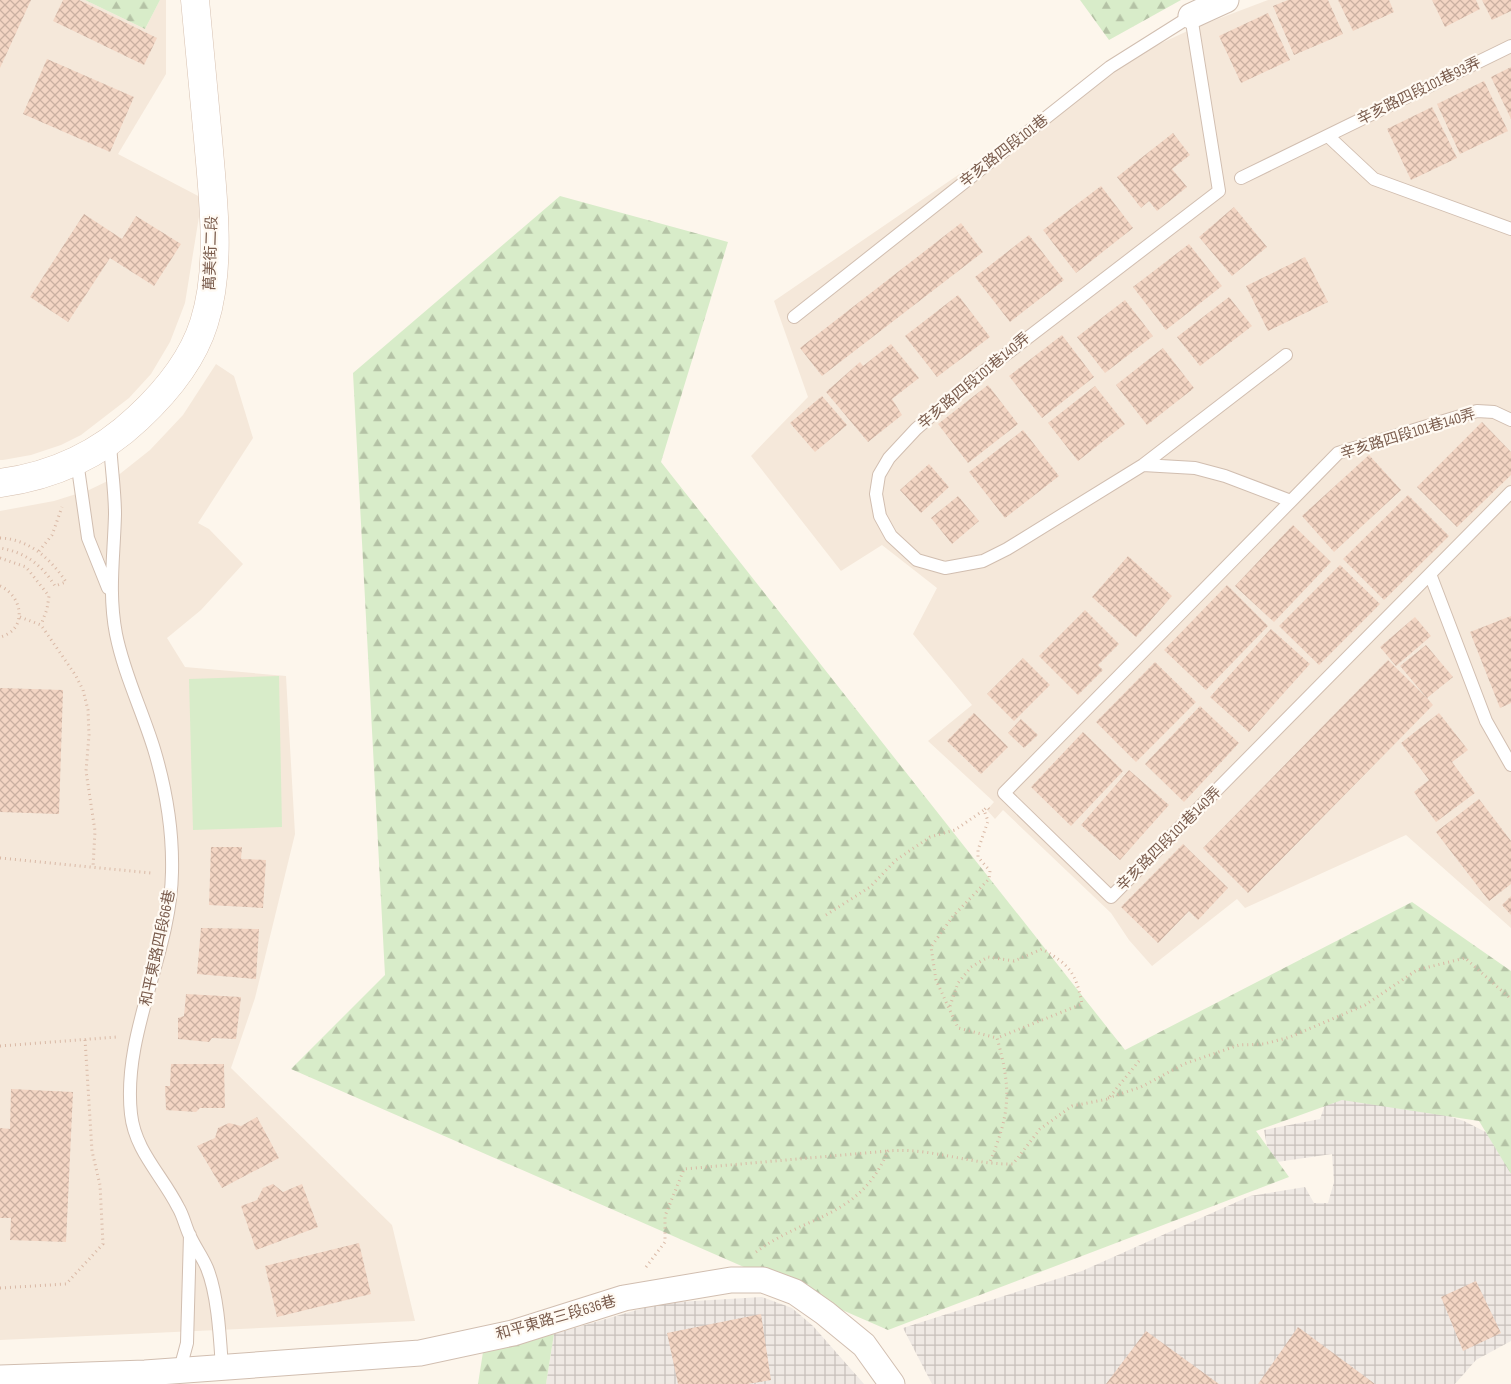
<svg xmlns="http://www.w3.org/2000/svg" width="1511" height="1384" font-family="'Sofia Sans Condensed','Noto Sans TC',sans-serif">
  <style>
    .residential { fill: #f5e8da }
    .industrial { fill: url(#industrial-grid) }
    .forest { fill: url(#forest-firs) }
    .garden { fill: #d8ecc9 }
    .building { fill: url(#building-cross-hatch) }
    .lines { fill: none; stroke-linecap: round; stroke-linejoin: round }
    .lane-casing { stroke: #d1beb0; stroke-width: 14 }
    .street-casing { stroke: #d1beb0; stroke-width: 27 }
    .secondary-casing { stroke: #d6c0b0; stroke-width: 29 }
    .path { stroke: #d9b8a5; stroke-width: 3; stroke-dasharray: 1 4; stroke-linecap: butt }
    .lane { stroke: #fff; stroke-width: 12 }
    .street { stroke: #fff; stroke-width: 25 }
    .secondary { stroke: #fff; stroke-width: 28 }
    .labels { text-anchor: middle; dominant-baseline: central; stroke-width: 4.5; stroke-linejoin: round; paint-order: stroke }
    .street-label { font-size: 15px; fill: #7a5c4d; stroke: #fffaf3 }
  </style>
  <defs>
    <pattern id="industrial-grid" width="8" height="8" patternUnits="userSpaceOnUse" patternTransform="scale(1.25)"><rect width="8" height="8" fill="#efe9e4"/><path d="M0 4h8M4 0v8" fill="none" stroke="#c7c0bb"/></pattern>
    <pattern id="forest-firs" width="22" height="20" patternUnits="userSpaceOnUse" patternTransform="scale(1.25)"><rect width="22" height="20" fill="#d8ecc9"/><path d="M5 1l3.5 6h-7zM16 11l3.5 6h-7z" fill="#b4c2a5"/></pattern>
    <pattern id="building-cross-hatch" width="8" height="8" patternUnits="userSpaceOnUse" patternTransform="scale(1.25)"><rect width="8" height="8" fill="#f3d5c3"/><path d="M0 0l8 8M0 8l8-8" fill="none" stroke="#cab0a1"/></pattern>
  </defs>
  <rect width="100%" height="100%" fill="#fdf6ec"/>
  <path class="residential" d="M0 0H85L145 29 160 0H166V74L118 154 202 198 185 303 170 342 151 374 129 398 81 435 61 445 31 455 3 460H0Z
    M1268 0H1511V928L1406 835 1245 908 1237 899 1152 966 1129 940 1111 913 1003 810 995 819 987 810 994 802 928 741 972 705 913 634 937 588 882 545 841 571 751 456 808 397 774 301 1129 58 1194 28Z
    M216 364 234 376 253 438 198 523 209 529 243 564 201 610 167 638 185 667 286 676 295 834 255 998 231 1068 392 1225 415 1321 0 1340V511L54 501 89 490 116 477 150 450 183 415Z"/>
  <path class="industrial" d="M1359 1098 1431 1111 1464 1121 1511 1145V1341L1476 1360 1455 1384H932L903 1328 1082 1271 1250 1196 1305 1187 1314 1203H1328L1334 1182 1332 1154 1270 1163 1264 1130 1320 1119 1326 1102Z
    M762 1297 792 1308 813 1326 864 1384H546L554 1334 661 1303Z"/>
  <path class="forest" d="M85 0H160L145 29Z
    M1080 0H1181L1109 40Z
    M560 196 728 242 661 462 1125 1050 1412 902 1511 971V1174L1479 1121 1342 1100 1256 1131 1289 1177 888 1330 291 1069 385 975 353 373Z
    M554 1334 546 1384H478L483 1352Z"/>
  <path class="garden" d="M279 676 282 827 193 830 189 679Z"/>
  <path class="building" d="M0 0H31L0 68Z
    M63 0H79L157 38 144 65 53 21Z
    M1288 0H1328L1343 34 1294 55 1273 6Z
    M1338 0H1389L1394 12 1353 31Z
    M1432 0H1476L1480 9 1445 27Z
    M1482 0H1511V11L1492 20Z
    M1268 13 1290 60 1241 83 1219 36Z
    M47 59 134 97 110 152 23 114Z
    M1511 67V119L1491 77Z
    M1484 81 1508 131 1460 154 1437 104Z
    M1432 107 1457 158 1411 180 1387 129Z
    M1173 133 1190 155 1172 169 1187 187 1157 211 1149 201 1141 208 1117 177Z
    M1101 186 1133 228 1076 273 1043 230Z
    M1234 207 1267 247 1232 276 1199 237Z
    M84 214 122 239 136 216 181 244 154 286 110 258 68 322 30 297Z
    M961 223 983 252 822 376 800 348Z
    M1029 235 1064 280 1010 322 975 277Z
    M1189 244 1222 286 1166 330 1133 287Z
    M1305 257 1328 302 1268 331 1246 286Z
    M958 295 990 337 937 377 905 336Z
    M1229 297 1252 326 1200 366 1177 337Z
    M1125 300 1153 336 1105 373 1077 337Z
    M1062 335 1094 377 1042 418 1009 376Z
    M891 344 919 378 892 399 902 415 868 442 826 392 860 362 863 366Z
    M1163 348 1194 388 1147 425 1116 385Z
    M988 385 1018 424 968 463 938 424Z
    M1095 386 1125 424 1078 461 1048 423Z
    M822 396 847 425 815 452 790 423Z
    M1482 422 1511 452V475L1457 527 1417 487Z
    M1023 430 1059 476 1005 518 969 472Z
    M1369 455 1401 490 1334 552 1302 516Z
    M929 464 949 487 921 513 900 490Z
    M1408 495 1449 536 1384 600 1343 559Z
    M958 496 979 521 952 544 931 518Z
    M1293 525 1331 562 1274 622 1235 586Z
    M1128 556 1172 596 1136 637 1092 597Z
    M1340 565 1380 604 1319 665 1279 626Z
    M1227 585 1268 626 1206 690 1164 650Z
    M1085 610 1119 644 1098 665 1103 670 1078 695 1039 656Z
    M1511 616V703L1500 708 1470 632Z
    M1415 617 1431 636 1396 666 1380 647Z
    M1271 629 1310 664 1249 732 1210 697Z
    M1426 645 1453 677 1427 698 1433 705 1248 893 1203 848 1388 660 1427 698 1400 666Z
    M1023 658 1050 685 1014 721 987 694Z
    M1155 662 1196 702 1136 762 1096 722Z
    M0 688 63 690 59 814 0 812Z
    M1200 706 1239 743 1184 802 1145 764Z
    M974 713 1008 747 981 774 947 741Z
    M1439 713 1468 750 1452 762 1475 793 1436 822 1414 792 1429 780 1401 743Z
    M1021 719 1038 735 1024 748 1008 733Z
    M1083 732 1123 771 1071 826 1031 787Z
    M1129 770 1169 805 1120 860 1081 825Z
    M1479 799 1511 841V884L1489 901 1436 832Z
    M1183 844 1228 888 1198 920 1189 911 1158 943 1121 907Z
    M211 847H242L241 859 266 860 263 908 209 905Z
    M1511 896V915L1502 905Z
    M201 928 259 929 256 979 197 974Z
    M186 994 241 997 236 1039 212 1038 209 1042 178 1039V1018L184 1016Z
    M171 1064H224L225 1108H200L196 1112 166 1110 165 1086H170Z
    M11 1089 73 1092 66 1242 10 1240 11 1218H0V1128L10 1129Z
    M257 1117 279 1158 222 1188 197 1146 215 1138 218 1128 229 1123 241 1126Z
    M273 1184 283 1192 302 1184 318 1227 256 1250 241 1206 257 1200 263 1188Z
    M359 1243 371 1294 277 1317 265 1266Z
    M1476 1281 1501 1333 1463 1351 1441 1297Z
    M761 1314 771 1380 748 1384H678L667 1333Z
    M1298 1327 1375 1384H1258Z
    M1146 1331 1219 1384H1106Z"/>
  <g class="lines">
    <g class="lane-casing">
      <path id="lane" d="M1328 136 1374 179 1511 229
        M1241 178 1511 46
        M794 317 1110 67 1191 16 1219 191 970 382 916 429 889 458 879 475 876 494 880 516 891 536 917 560 945 568 983 561 1007 549 1143 465 1286 355
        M110 442C111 466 115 491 115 514 114 557 108 592 116 634 124 674 142 710 154 749 166 789 173 830 172 872 171 953 122 1033 131 1114 135 1151 162 1175 178 1207 183 1215 185 1225 189 1234 194 1246 202 1256 207 1268 218 1295 220 1338 222 1368
        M77 461 88 538 108 588
        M1143 465 1195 468 1225 476 1291 501 1338 453 1477 411 1494 412 1511 420
        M1291 501 1004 793 1111 897 1511 492
        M1430 574 1486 721 1511 765
        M180 1369 187 1343 190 1235"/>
    </g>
    <g class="street-casing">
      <path id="street" d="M1191 16 1226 0
        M0 1378 145 1373 420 1353 513 1333 624 1298 731 1280H763L795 1292 825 1313 864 1345 892 1384"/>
    </g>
    <g class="secondary-casing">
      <path id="secondary" d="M0 483C53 476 99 455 138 418 166 392 192 361 204 323 222 266 213 199 208 139 204 93 199 46 195 0"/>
    </g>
    <path class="path" d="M0 538C29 539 51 559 66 582L55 586C42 565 25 552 0 548
      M39 551 52 535 62 507
      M0 558 26 567 49 596 47 609 41 625
      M0 586C23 596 28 630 0 637
      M20 617 41 625 76 676 83 690 88 710 89 735 86 771 95 831 93 867
      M989 809 987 807 984 810 988 821 978 850V857L990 871 989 879 953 916 931 947 936 980 958 1028 997 1038
      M0 858 151 873
      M826 915 870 887 896 860 930 837 955 830 984 810
      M950 1006 958 983 971 967 988 957 1014 961 1042 949C1070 965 1076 973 1082 1004L997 1038C1012 1091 1010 1114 989 1164
      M0 1046 117 1037
      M1108 1098 1141 1087 1184 1064 1239 1045 1264 1044 1290 1037 1365 1005 1417 970 1465 958 1511 999
      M756 1252C807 1214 859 1219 888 1151 930 1147 970 1165 1013 1164L1040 1129 1072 1106 1108 1099 1139 1061
      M646 1267 665 1242V1216L684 1169 888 1151
      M0 1288 66 1284 103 1244 100 1185 92 1151 85 1039"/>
    <use href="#lane" class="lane"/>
    <use href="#street" class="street"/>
    <use href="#secondary" class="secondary"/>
  </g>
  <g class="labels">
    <g class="street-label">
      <text transform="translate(1419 91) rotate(-26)">辛亥路四段101巷93弄</text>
      <text transform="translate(1004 151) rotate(-38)">辛亥路四段101巷</text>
      <text transform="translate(211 253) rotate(-88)">萬美街二段</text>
      <text transform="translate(974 381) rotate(-40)">辛亥路四段101巷140弄</text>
      <text transform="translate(1408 434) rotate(-17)">辛亥路四段101巷140弄</text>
      <text transform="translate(1169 839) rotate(-45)">辛亥路四段101巷140弄</text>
      <text transform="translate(158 948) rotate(-78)">和平東路四段66巷</text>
      <text transform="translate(556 1318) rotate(-16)">和平東路三段636巷</text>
    </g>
  </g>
</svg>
